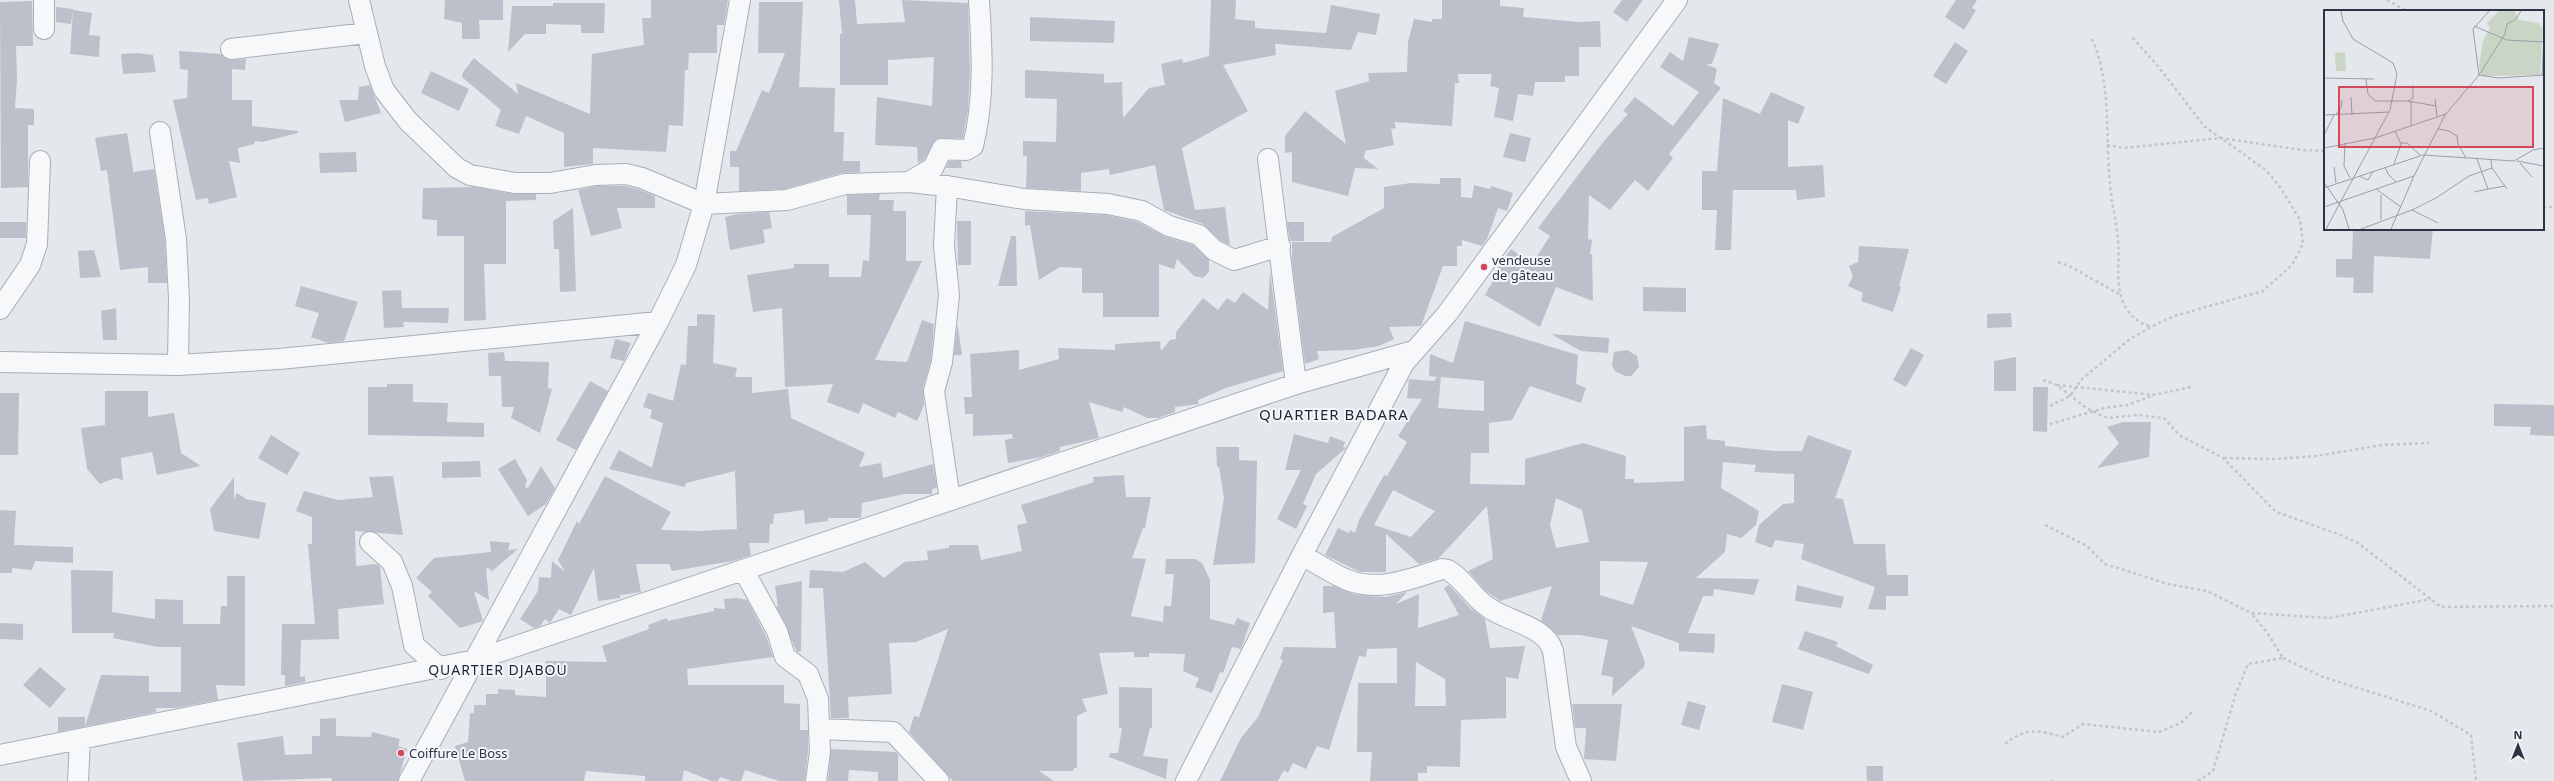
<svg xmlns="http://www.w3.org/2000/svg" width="2554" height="781" font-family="'Noto Sans',sans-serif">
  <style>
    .building { fill: #bbc0ca; fill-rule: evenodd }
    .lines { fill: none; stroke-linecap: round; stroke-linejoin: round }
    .street-casing { stroke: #a9aeb7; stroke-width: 22 }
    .path { stroke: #c2c5cb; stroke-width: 2.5; stroke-dasharray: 3 3; stroke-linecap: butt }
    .street { stroke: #f7f8fa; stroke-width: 20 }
    .poi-dot { fill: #d1495b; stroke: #f4f6f9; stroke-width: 1.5 }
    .labels { text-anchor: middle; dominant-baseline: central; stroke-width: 4; stroke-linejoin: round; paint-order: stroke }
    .poi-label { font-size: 13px; fill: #2b3445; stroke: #f4f6f9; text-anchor: start }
    .neighbourhood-label { font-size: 14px; letter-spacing: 1px; fill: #1d2536; stroke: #f4f6f9 }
    .quarter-label { font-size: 15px; letter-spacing: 1px; fill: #1d2536; stroke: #f4f6f9 }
    .inset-road { fill: none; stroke: #9a9fa9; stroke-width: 1 }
    .view { fill: #d1495b; fill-opacity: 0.15; stroke: #d1495b; stroke-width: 2 }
    .inset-edge { fill: none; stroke: #2b3445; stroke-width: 2 }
  </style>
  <rect width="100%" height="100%" fill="#e4e7ec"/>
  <path class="building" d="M445 0H503V20H479L480 39H462V23L444 19Z
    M651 0H728L724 25H717V53H689L688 70H685L683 126 669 125 666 152 593 148V164L564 167V133L526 116 519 134 495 126 501 110 462 77 463 72 474 58 518 94 516 83 590 114 592 54 644 45 642 18H651Z
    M839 0H855L857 24 905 22 902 0 968 3 970 73 968 109 963 138 936 139 924 160 918 163 917 147 875 145 877 97 932 106 934 57 888 60V85H840V34H842Z
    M1211 0H1236L1235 19 1255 21V28L1326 33 1331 5 1380 14 1376 35 1358 32 1351 50 1275 44 1276 55 1223 65 1248 111 1182 148 1195 210 1225 207 1230 245 1221 241 1203 224 1164 210 1155 165 1110 175 1109 169 1081 173V191L1026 188 1027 156H1023V141L1056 142 1057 99 1025 98V70L1104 74V83L1122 82 1123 118 1149 88 1165 85 1161 64 1182 59 1183 63 1209 56Z
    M1442 0H1500V6L1524 8 1523 17 1579 22 1600 21 1601 47H1579V76H1565V82H1535L1533 96 1518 94 1513 121 1494 117 1499 88 1490 86 1492 74H1458L1459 83H1455L1452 126 1394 122 1396 128 1391 129 1394 145 1365 151 1364 158 1378 169 1355 168 1348 196 1292 182V152L1285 153V136L1305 111 1346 144 1335 91 1369 81 1368 73 1407 72 1408 42 1414 19 1432 22V19H1442Z
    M1622 0H1643L1627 22 1613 12Z
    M1956 0H1977L1972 8 1976 10 1964 30 1945 17Z
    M32 1 33 46H16L17 79 15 108 34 109V125H28V187L1 188 0 2Z
    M759 2H803L799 87 835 88 834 132H844L843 161H860V172L842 173 785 189 739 191V167H730V151H736L762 90 769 93 785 53H758Z
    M553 3H605L604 33H581V25L546 24V34H525L508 52 512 6H553Z
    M56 7 73 9 71 24 56 22Z
    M73 10 92 13 89 35 100 36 99 57 70 54Z
    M1030 17 1115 21 1114 43 1030 41Z
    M1689 37 1719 44 1712 64H1706L1717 69 1714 83 1721 88 1669 154 1673 158 1648 191 1635 180 1610 210 1589 195 1588 239 1592 240 1590 254H1592L1593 301 1556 287 1540 327 1485 295 1499 270 1498 268 1511 249 1532 264 1550 236 1538 228 1604 141 1628 114 1623 111 1635 97 1673 126 1699 92 1660 67 1670 52 1683 61Z
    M1955 42 1968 51 1946 84 1933 76Z
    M179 51 221 54 226 59 232 60 246 59 245 70 232 69V100H252V126L298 131V133L262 142 255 141 254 144 238 148 240 163 229 161 237 197 209 204 208 198 196 200 173 100 187 98 188 70 180 69Z
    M139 53 153 55 156 72 123 74 121 54Z
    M431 71 469 89 459 111 421 93Z
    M370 85 381 113 345 122 339 100H358L359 87Z
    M1771 92 1805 107 1798 124 1788 120V167L1823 165 1825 197 1797 200 1796 190H1733L1731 250H1715L1717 210H1702V171H1717L1723 98 1760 114Z
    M127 133 134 175V172L154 169 165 240 167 283H148V267L120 270 109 186 113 185H109L107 170 101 171 95 138Z
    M1510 133 1531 138 1525 162 1503 157Z
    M356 152 357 172 320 173 319 153Z
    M949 161H961L962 168H946Z
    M1440 178H1461V197L1472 198 1474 185 1490 189 1491 186 1513 193 1507 211 1498 208 1487 239 1482 246 1462 240V246H1457V266H1443L1421 326 1389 327 1394 339 1379 346 1353 350 1317 351 1319 359 1305 364 1292 261V242H1331L1332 237 1384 208V187L1411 183 1440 184Z
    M597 186H625L638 189 655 196V208H617L622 228 591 236 578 190Z
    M474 187 513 194H536V200L506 201V264H484L486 320 464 321V236H437V220L422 219 423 188Z
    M880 194 879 200H894L893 211H906V261H922L875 360 907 362 922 320 934 324 931 360 923 388 924 405 917 421 898 412 895 418 863 403 859 414 827 402 833 384 785 387 782 308 753 312 747 275 794 268V264H829V277H861L863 260 869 261 871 215H847V195Z
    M573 208 576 291 560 292 559 249H554L553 221Z
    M1025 211 1106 215 1138 222 1166 237 1193 245 1209 260V272L1203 278 1194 276 1177 259 1174 269 1159 264V317H1103V293H1082V268L1060 267 1039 280 1030 225 1025 226Z
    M769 212 772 228 763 230 765 243 730 250 725 217 738 214Z
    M957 221H971V265H958Z
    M0 222H26V238H0Z
    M1287 222H1304V241H1290Z
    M2353 229H2433L2430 259 2374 256 2373 293H2353L2354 278 2336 277V259H2352Z
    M1011 236H1016L1017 286H998Z
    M1859 246 1909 249 1899 286 1901 287 1893 312 1861 301 1863 293 1848 286 1853 276 1849 266 1858 262Z
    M94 250 101 277 80 278 78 251Z
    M1270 271 1283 371 1226 388 1198 400 1199 404 1175 407V412L1158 418H1147L1124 407 1122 412 1089 402 1099 438 1060 447V451L1042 457 1008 463 1005 440 1013 438 1012 434 973 436V414H965L964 397H972L970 354 1019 350V370L1059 359 1058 348 1115 350V344L1160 341 1161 351 1170 340 1176 339V332L1203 298 1218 310 1227 298 1235 303 1243 292 1268 310Z
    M301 286 358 302 344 341 328 343 311 337 319 313 295 306Z
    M1643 287 1686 288V312L1643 311Z
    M401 290 402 308H449L448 323 403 322 404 327 384 328 382 291Z
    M116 308 117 340H103L101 311Z
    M2011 313 2012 327 1987 328V314Z
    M697 314 715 315 713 363 737 368 735 377H752V393L788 389 791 418 865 453 859 467 881 463 883 478 933 464 937 488 932 489V494H904L862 503 861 518H828V521L805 524 804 510 774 514 773 524H770L769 543H749L751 555 733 561 672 571 669 564H636L641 592 620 595V598L598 601 594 568 571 615 559 609 550 623 545 619 540 626 534 628 520 619 538 591 539 577 551 578 552 561 565 572 558 560 577 521 579 524 605 476 671 512 661 530 700 531 737 529 735 471 686 483 685 487 609 469 619 450 652 468 663 423 650 418 652 410 643 407 648 393 673 401 681 364 686 365 688 326H697Z
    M1465 321 1578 355 1576 384 1586 388 1581 403 1530 386 1512 420 1489 423V453H1471L1470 484 1525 485V459L1583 443 1626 456 1625 479H1634V483L1684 481V427L1706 425 1707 439 1725 441V446L1775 451H1802L1808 435 1852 451 1835 498 1843 499 1854 544H1885L1887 575H1908V596H1886V610L1868 609 1875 587 1801 559 1804 544 1775 540 1772 548 1755 542 1759 525 1783 504 1794 503V474L1754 472 1756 465 1723 462 1721 488 1759 511 1756 525 1741 538 1727 534 1725 552 1696 578 1759 579 1754 595 1714 589 1713 596H1703L1688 633 1715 634 1714 653 1679 651V643L1631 626 1645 662 1644 667 1612 696 1613 677 1601 675 1608 640 1580 635H1558L1541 620 1552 586 1500 601 1486 591 1468 571 1493 559 1487 506 1439 558 1419 564 1386 534V572H1360L1325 555 1338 528 1349 533 1350 530 1355 533 1359 520 1384 475 1387 476 1407 442 1398 436 1422 399 1407 398 1409 379 1434 381 1437 377 1429 376 1430 354 1453 363ZM1441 377 1484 381V411L1438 408ZM1393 490 1435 511 1411 537 1374 525ZM1556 498 1582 510 1589 542 1556 548 1550 525ZM1600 561 1648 562 1633 605 1600 595Z
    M957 326 958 327 962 355H954Z
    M1551 334 1609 338 1608 353 1581 351Z
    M615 339 631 343 624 361 610 358Z
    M1911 348 1924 355 1906 387 1893 380Z
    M1627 350 1637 356 1639 367 1631 376H1625L1615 371 1612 366 1614 352Z
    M504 352 505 361 549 362 548 388 552 389 540 433 511 418 514 407H502L501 376H489L488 353Z
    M2016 357V391H1994V361Z
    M590 381 608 391 576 450 556 440Z
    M387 384H413V402L448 403 447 422 484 423V437L368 435V387H387Z
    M2033 387H2048L2047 432 2033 431Z
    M105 391H148V417L174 413 181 453 201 466 157 475 152 452 121 458 123 480 115 478 100 484 87 469 81 428 105 425Z
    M0 393H19L18 455H0Z
    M2494 404 2554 405V436L2530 435 2531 427 2494 426Z
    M2123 422H2151L2149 457 2097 468 2119 443 2107 427Z
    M1294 434 1328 443 1330 436 1345 442 1343 447 1346 448 1316 474 1303 504 1307 506 1296 529 1277 519 1301 470H1285Z
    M271 435 300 453 287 475 258 458Z
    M1216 447H1239V460L1257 461 1255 563 1213 565 1224 498 1219 467H1217Z
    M515 459 527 480 525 487 528 488 541 466 555 488 546 504 528 516 498 469Z
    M480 461 481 477 442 478V462Z
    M1124 475 1126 497H1151L1145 528H1143L1132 558 1146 559 1131 616 1163 622 1164 606H1171L1174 574H1165L1166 559H1195L1202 563 1210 580V619L1234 625 1237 618 1250 623 1241 649 1232 647 1223 673 1220 672 1212 693 1195 687 1199 678 1183 671 1185 654 1149 653V657H1134V652L1099 653 1108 694 1082 699 1087 711 1077 716V768H1074L1073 771H1039L1054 781H953L909 732 914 716 919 717 948 629 916 642 889 643 892 694 848 697 849 718H831L823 588H809L810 570 843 572 865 562 884 578 904 562 928 560 927 551 949 548V545H978L981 560 1022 551 1017 525 1027 523 1021 505 1094 482 1093 477Z
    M393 476 403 535 355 531 356 566 377 564 380 567 384 604 338 609 339 639 301 640 300 677 305 676V682L285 686V675H281L282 624H315L308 544H312V517L296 511 304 491 338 500 373 497 369 477Z
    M234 477V499L237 493 246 499 266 503 259 539 214 531 210 509Z
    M0 510 16 511 14 545 73 547V563L35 561 32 570 12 568V573H0Z
    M490 541 510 543 508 550 518 549 491 572V569L486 568 489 600 474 591 483 621 460 628 428 596 432 592 416 578 434 558 491 552Z
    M71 570 113 571 112 612 155 619V599L183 600V624H220L221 606H227V576H245V686L216 685 218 700 175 708H156V712L58 732V717H85V726L101 675 149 676V692H181V647H158L113 638 114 633H72Z
    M802 581 801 651 797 652 776 606 778 607 775 586Z
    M1449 585 1470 608 1485 619 1490 648 1525 646 1518 679 1506 677V718L1461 720 1460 767 1427 766V773H1418V781H1370L1372 752H1357L1358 683H1397V648L1367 649 1366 657 1359 656 1329 750 1317 746 1306 769 1293 763 1288 773 1284 770 1278 781H1220L1241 738 1258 717 1283 660 1280 659 1284 647 1336 648 1334 612 1323 613V586H1334L1353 594 1368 596 1386 597 1407 592 1396 604 1419 594 1418 628 1459 615 1444 588ZM1416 662 1445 679 1446 706H1415Z
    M1797 585 1844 597 1841 608 1795 601Z
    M737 598 747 600 766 636 773 657 687 669 688 685H784V703L800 704V730H808V751L805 781H779L745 770 741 781H732L720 777 718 781H712L684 770 682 781H645V776L586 771 584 781H465L455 746 468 742 470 713H474V705H486V694H498V689L515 690V695L546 697V661L607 662 602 646 649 629 648 625 667 618 668 621 714 611V608L725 609 724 599Z
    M0 623 23 624V640L0 639Z
    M1805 631 1838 642 1836 646 1873 665 1869 674 1798 649Z
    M40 667 66 689 50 708 23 685Z
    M1782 684 1813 692 1803 730 1772 722Z
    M1119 687 1152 688V728H1150L1143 756 1168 759 1166 779 1109 757 1110 753H1118L1122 728H1119Z
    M1688 701 1706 706 1699 730 1681 725Z
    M1572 704H1622L1616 761 1584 759 1586 728H1575Z
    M336 718V736L371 737 372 732 400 739 398 746 407 749 398 781H332L331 778 243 781 237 743 283 736 285 755 312 754V736H320V719Z
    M831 749 896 752 898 755V781H878V772L849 770 848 781H828Z
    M1866 766H1883V781H1867Z"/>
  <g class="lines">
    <g class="street-casing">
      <path id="street" d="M44 0V29
        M359 0 375 66 384 90 408 121 457 168 470 175 515 183H550L596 175 626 174 642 178 704 204 787 200 845 184 909 182 947 186 1024 199 1108 204 1142 211 1169 226 1199 235 1214 250 1234 260 1280 246
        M231 49 366 33
        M160 132 176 239 179 299 178 365
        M1268 159 1296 384
        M909 182 933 168 942 149 966 150 973 146C985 98 982 49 979 0
        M947 186 944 246 949 295 942 362 934 391 950 500
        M0 309 30 265 37 244 40 161
        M0 362 178 365 279 359 658 322
        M370 542 392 562 402 586 414 645 441 669
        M1302 555C1316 563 1330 572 1345 579 1377 593 1411 579 1442 569L1448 570C1464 579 1473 598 1489 608 1509 622 1546 626 1553 651L1566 747 1581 781
        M744 571 777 631 785 657 808 674 818 699 820 752 816 781
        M820 729 893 732 939 781
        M0 755 475 660 1296 384 1413 351
        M78 781 80 739
        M409 781 658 322 686 265 704 204 740 0
        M1186 781 1302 555 1404 363 1447 314 1677 0"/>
    </g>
    <path class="path" d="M2387 0 2407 11
      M2092 39C2112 84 2105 136 2110 184 2111 203 2117 222 2118 241 2120 263 2115 281 2123 302 2130 317 2136 321 2151 327
      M2107 145 2124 148 2221 138 2302 150 2325 151
      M2543 207H2554
      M2058 262 2071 267 2121 295
      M2043 380 2057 385 2086 408 2107 418 2137 415 2164 418 2179 435 2223 458 2276 512 2338 534 2358 543 2441 607 2554 606
      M2057 385 2154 395 2191 387
      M2050 406 2070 396 2081 380 2130 339 2151 327 2174 316 2263 291 2292 265 2303 244 2300 220 2280 187 2266 170 2205 127 2157 65 2132 37
      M2044 426 2104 408 2128 405 2154 395
      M2224 458 2274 459 2316 456 2382 445 2429 443
      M2045 525 2087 546 2105 564 2168 584 2207 591 2251 613 2329 618 2431 599
      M2283 658 2323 677 2431 711 2471 735 2476 781
      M2005 744C2027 727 2037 730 2063 737L2083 724 2159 732 2181 723 2194 710
      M2051 781H2053
      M2198 781 2213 771 2236 693 2248 664 2283 658 2268 634 2251 613"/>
    <use href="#street" class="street"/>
  </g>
  <g class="poi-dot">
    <circle cx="1484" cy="267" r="4"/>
    <circle cx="401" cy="753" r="4"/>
  </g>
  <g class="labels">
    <g class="poi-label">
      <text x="1492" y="260">vendeuse<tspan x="1492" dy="15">de gâteau</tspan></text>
      <text x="409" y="753">Coiffure Le Boss</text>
    </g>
    <g class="neighbourhood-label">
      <text x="498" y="669">QUARTIER DJABOU</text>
    </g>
    <g class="quarter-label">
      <text x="1334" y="414">QUARTIER BADARA</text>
    </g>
  </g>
  <g transform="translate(2324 10)">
    <rect width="220" height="220" fill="#e4e7ec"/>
    <path d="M175 1H190L195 10 214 13 219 18 216 65 158 66 155 56 159 31 166 18 163 13ZM21 42 22 61H12L11 43Z" fill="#c9d6c5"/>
    <path class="inset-road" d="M165 1 149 19 155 65 174 68 220 65M150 16 183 30 220 32M218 66 220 27M0 68 50 69M42 69 44 84 51 91H84L112 96M27 87 28 105M111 89 113 106M84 91 89 88V75M87 91V115M12 104 17 98 18 90M0 105 65 102M114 119 125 121 133 126 134 134 142 148M0 125 10 105M21 133 20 156 26 168M77 133H83L96 145M0 138 51 128 122 104M153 149 164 179 181 176M167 150 168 158 183 179M193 151 220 156M196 153 208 167M70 154 77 134 71 121M10 157 12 173M61 157 64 164 72 172M35 166 44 170 49 161M0 172 19 200 25 219M0 178 99 145 190 151 209 140 220 138M52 179 77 197M150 182 164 179M57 185V210M0 197 90 166M88 200 114 213M2 219 66 100 73 64 69 53 29 29 19 11 17 1M37 219 88 200 112 188 145 166 168 158M67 219 90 166 121 105 155 65 181 24 183 14 191 10 197 1"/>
    <path class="view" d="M15 77H209V137H15Z"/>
    <rect width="220" height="220" class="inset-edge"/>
  </g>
  <g transform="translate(2518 745)" stroke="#f4f6f9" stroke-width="3" paint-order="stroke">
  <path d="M0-3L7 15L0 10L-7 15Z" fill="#2b3445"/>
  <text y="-6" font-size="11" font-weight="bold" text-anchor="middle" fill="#2b3445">N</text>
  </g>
</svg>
